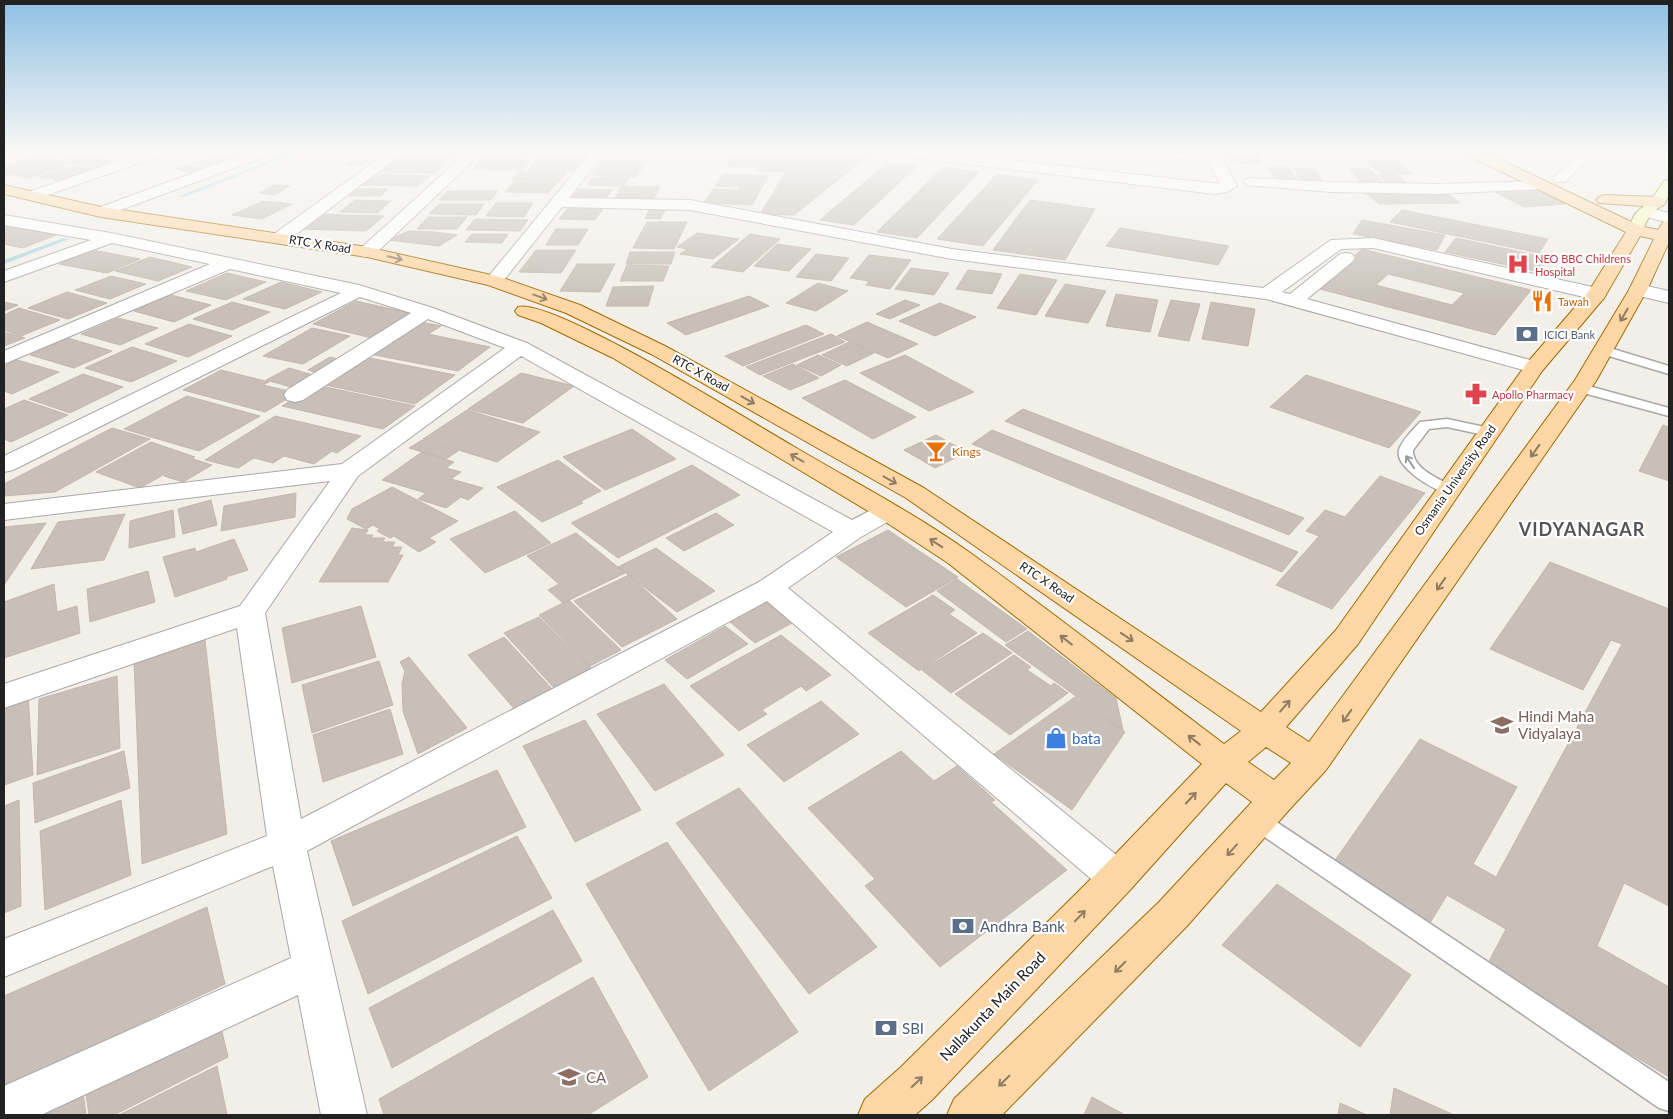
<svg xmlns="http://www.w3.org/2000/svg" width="1673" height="1119" font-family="Lato,sans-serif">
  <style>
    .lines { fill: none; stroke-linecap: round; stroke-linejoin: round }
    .stream { fill: #aad3df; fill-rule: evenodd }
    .building { fill: #c7bfb8; stroke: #c4b6ab; fill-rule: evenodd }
    .service-casing { stroke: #a9a9a9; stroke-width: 3 }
    .minor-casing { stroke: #a9a9a9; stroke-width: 2 }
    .tertiary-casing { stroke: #a9a9a9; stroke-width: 2 }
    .secondary-casing { stroke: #707d05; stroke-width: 2 }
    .primary-casing { stroke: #a06b00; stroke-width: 2 }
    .service { fill: #fff; fill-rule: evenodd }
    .minor { fill: #fff; fill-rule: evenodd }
    .tertiary { fill: #fff; fill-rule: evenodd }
    .secondary { fill: #f7fabf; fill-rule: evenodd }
    .primary { fill: #fcd6a4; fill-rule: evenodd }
    .oneway { stroke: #8f7c63 }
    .oneway2 { stroke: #9c9c9c }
    .labels { text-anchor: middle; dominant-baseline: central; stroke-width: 4.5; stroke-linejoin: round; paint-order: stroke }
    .far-health-label { font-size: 11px; fill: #be3a42; stroke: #fff; text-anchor: start }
    .far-food-label { font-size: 11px; fill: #c56008; stroke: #fff; text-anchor: start }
    .far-service-label { font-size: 11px; fill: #4e5e75; stroke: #fff; text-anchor: start }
    .street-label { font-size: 12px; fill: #222; stroke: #fff }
    .food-label { font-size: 12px; fill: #c56008; stroke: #fff; text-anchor: start }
    .near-education-label { font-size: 15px; fill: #785e54; stroke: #fff; text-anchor: start }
    .near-shop-label { font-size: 15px; fill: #366cbe; stroke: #fff; text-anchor: start }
    .near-service-label { font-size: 15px; fill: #4e5e75; stroke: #fff; text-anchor: start }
    .near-street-label { font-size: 15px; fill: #222; stroke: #fff }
    .district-label { font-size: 18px; font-weight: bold; letter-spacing: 1px; fill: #555; stroke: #fff }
  </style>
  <rect width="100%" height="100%" fill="#f2efe9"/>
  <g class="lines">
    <path class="stream" d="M291 152H300L184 197 179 196Z
      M64 238 69 239 4 264V260Z"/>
  </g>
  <path class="building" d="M227 152H250L235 157 220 155Z
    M403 152 454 153 443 162 391 161Z
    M494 152H501L528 153 521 159H487Z
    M542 152H569L588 153 581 161 534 160Z
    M736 152H818L869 155 794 215 760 214 786 172 757 171 759 167 726 166Z
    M1227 152 1255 153 1262 164 1234 163Z
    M80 155 94 157 71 164 56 162Z
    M220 155 233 158 222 161 209 159Z
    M42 157 55 160 42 164 29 161Z
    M94 158 120 162 101 168 76 164Z
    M206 159 219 162 206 166 194 164Z
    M482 159 531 161 522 170 472 169Z
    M354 160 369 161 362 165 347 164Z
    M1364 160H1394L1412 174H1382Z
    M603 161 646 162 636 177 591 175Z
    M21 162 41 165 9 175 4 174V167Z
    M535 162H580L573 171 528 170Z
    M52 163 66 166 29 178 15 175Z
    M390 163 444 164 434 173 378 172Z
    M887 163 917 166 854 225 820 220Z
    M188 165 203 168 189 172 174 169Z
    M72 166 92 169 59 180 39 177Z
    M943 167 979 172 917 238 877 232Z
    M1267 167H1288L1299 183 1277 182Z
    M1294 168 1315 169 1325 185 1303 184Z
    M1349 168 1370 169 1383 183 1361 182Z
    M520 171 567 172 559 181 512 180Z
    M372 174 430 176 418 186 358 185Z
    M723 174 768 176 752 205 704 203 713 189 738 190 740 187 715 186Z
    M997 174 1038 180 983 246 937 239Z
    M1378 175H1397L1411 187H1391Z
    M594 177 629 178 624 186 588 185Z
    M514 182H557L548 193 505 192Z
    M275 185 290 186 274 195 259 193Z
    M622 186 660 187 653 200 614 199Z
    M1532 188 1565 204 1524 207 1491 190Z
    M355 189H388L381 196H347Z
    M579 189 612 190 604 200 570 199Z
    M1442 190 1460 203 1379 204 1363 191Z
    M447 191H498L491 200H439Z
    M355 200 391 201 377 213 340 212Z
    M1030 200 1095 209 1065 260 993 250Z
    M263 201 292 204 262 219 232 215Z
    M496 203H533L524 217 486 216Z
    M439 204H484L476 215 429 214Z
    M571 205 605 206 595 220 559 219Z
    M652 206 667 207 660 219 645 218Z
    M1402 210 1548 239 1539 253 1390 222Z
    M316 214 384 216 366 231 297 229Z
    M428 217H467L457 229H417Z
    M475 219 528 220 520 231 466 230Z
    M1362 220 1445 235 1437 250 1353 234Z
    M647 222H687L674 249 633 248Z
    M4 226 56 235 23 248 4 244Z
    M1120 228 1229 246 1218 265 1106 246Z
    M556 229H588L578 245H546Z
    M409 231 435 232 457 235 439 246 388 240Z
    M697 233 739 239 713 259 680 254 687 249 677 247Z
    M472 234H508L502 243 465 242Z
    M750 234 780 239 743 272 711 267Z
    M1456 238 1549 258 1540 272 1445 252Z
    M777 244 811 249 789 271 754 266Z
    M1362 249 1531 290 1495 335 1316 288ZM1388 274 1464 293 1452 305 1376 285Z
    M93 250 140 259 107 273 59 264Z
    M536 250H576L561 273 519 272Z
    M630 252H675L671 264H626Z
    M816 254 849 258 831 281 796 277Z
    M869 255 911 260 890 289 866 285 869 281 850 278Z
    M150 257 192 267 158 281 115 271Z
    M577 264H615L600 292 560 291Z
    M627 265 669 266 663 281H620Z
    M911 268 949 273 934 295 895 289Z
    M968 270 1002 274 992 294 956 289Z
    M227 273 266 282 226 300 186 291Z
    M1020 274 1057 280 1036 315 997 308Z
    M111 276 146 284 110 299 75 290Z
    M281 282 322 292 285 309 243 299Z
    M818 283 848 291 816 311 786 303Z
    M1065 284 1106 291 1088 323 1045 316Z
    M654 286 648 306H606L613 287Z
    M67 292 107 303 68 319 28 308Z
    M1116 294 1158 300 1150 332 1106 326Z
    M171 295 211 305 174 322 134 311Z
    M749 296 769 306 686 335 667 323Z
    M905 300 920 305 890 319 876 314Z
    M1171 300 1200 304 1189 341 1158 336Z
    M356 301 414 314 372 338 313 324Z
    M4 302 18 305 4 311Z
    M232 302 270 312 232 330 193 319Z
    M1211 302 1255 309 1248 346 1202 339Z
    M940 303 976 317 935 336 899 321Z
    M19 308 60 320 21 336 4 330V315Z
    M118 318 158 328 120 345 81 334Z
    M421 322 441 326 428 334 490 347 458 371 369 354Z
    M867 322 918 344 888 358 837 336Z
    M189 324 232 336 188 357 145 344Z
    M806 325 824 334 743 366 725 356Z
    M312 328 350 336 303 364 263 356Z
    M4 332 25 338 4 346Z
    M831 334 845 342 760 375 746 367Z
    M68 338 112 351 74 368 30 355Z
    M849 342 874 353 847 366 822 355Z
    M132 347 177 361 131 382 85 368Z
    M818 355 841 365 821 376 797 365Z
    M905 355 974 392 929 411 860 373Z
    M360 356 455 375 415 404 316 383Z
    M330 357 344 361 322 374 308 370Z
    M17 360 59 372 12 394 4 391V366Z
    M793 364 819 378 790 390 763 376Z
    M289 368 320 377 298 389 266 380Z
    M221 370 269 382 263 385 297 393 265 412 183 390Z
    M521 373 574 386 523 423 468 409Z
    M83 374 123 387 70 413 29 399Z
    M1306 375 1421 412 1389 448 1270 407Z
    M845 380 916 417 873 439 802 398Z
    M316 385 415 406 383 429 282 406Z
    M187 396 260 416 199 451 124 429Z
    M24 400 68 415 11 442 4 439V409Z
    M1023 409 1304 518 1289 535 1005 421Z
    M467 410 540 432 497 462 423 439Z
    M275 416 361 436 337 453 332 451 314 464 284 456 273 463 254 458 238 468 205 460Z
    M1663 425 1669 427V481L1639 471Z
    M112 428 150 439 55 492 4 496V484Z
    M632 429 676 459 605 490 563 457Z
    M992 430 1298 552 1282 572 972 444Z
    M936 435 967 452 935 468 904 450Z
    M422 440 458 451 446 459 409 448Z
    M151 442 195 457 140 488 96 472Z
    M422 452 454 462 446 468 461 472 451 479 483 488 468 500 461 497 446 508 418 499 426 493 382 480Z
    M193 459 212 465 183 482 164 476Z
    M558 460 601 491 581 501 583 503 542 522 497 487Z
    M692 465 740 495 618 558 571 523Z
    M1380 476 1425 493 1332 609 1276 585 1319 536 1306 531 1325 510 1345 517Z
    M392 487 458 521 429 538 436 542 419 552 394 536 390 538 377 531 380 529 373 525 366 529 347 519 352 509Z
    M296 493 295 517 221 531 224 506Z
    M211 500 217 525 183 534 178 509Z
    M173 510 175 537 129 548 130 521Z
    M515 511 551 543 485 573 450 539Z
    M716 513 734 525 684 551 666 538Z
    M125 514 104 560 31 569 58 522Z
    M46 523 4 585V527Z
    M352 528 368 530 365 535H373L371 538H385L382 542H395L392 547H402L398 555H403L388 582H319Z
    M888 530 958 577 906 607 836 557Z
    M576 533 625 573 563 603 548 590 559 584 527 556Z
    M234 539 248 570 226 577 227 579 175 597 163 557 195 548 196 552Z
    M656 548 715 591 677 612 618 567Z
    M1550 562 1669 609V906L1624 883 1597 946 1669 987V1077L1486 967 1506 929 1447 895 1427 928 1329 869 1420 739 1517 787 1473 864 1496 877 1622 644 1611 640 1583 690 1490 649Z
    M148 571 155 602 90 622 87 589Z
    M629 575 677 619 622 647 574 601Z
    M957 579 1027 629 1006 642 937 591Z
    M54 584 57 612 77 606 80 633 4 658V602Z
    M933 595 955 610 949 614 977 633 919 671 868 633Z
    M569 600 621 650 590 666 539 615Z
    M766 602 792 623 755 643 729 621Z
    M361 606 376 657 292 683 282 628Z
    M539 617 592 669 555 689 504 633Z
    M725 626 748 644 687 679 665 660Z
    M1028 631 1116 698 1123 730 1005 645Z
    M983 633 1012 653 951 693 922 670Z
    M781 635 831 675 806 691 801 686 762 710 767 714 739 731 690 686Z
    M504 637 554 691 516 711 468 655Z
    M205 640 227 834 142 864 134 660Z
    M1014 655 1031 667 1027 670 1051 686 1054 683 1068 693 1010 735 955 694Z
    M409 657 467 728 418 754 403 711 402 684 405 671 400 662Z
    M379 661 393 705 312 733 302 685Z
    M117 676 120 748 37 775 39 699Z
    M664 684 724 755 655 791 597 714Z
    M28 694 33 775 4 785V702Z
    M1075 697 1125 732 1072 810 994 754Z
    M821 701 859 734 784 782 747 745Z
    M390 709 403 754 323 782 313 735Z
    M585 720 641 810 575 842 523 746Z
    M124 751 130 788 35 823 33 783Z
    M901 751 934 781 957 766 995 800 991 802 1067 870 940 967 865 886 875 879 808 808Z
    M497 770 526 827 353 906 331 841Z
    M739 788 877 947 809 994 676 823Z
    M19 800 21 906 4 913V806Z
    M121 800 131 875 45 910 40 831Z
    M517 836 552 898 368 994 342 921Z
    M667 842 798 1032 709 1091 586 884Z
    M1277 884 1411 975 1360 1047 1222 945Z
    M207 907 225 984 4 1087V996Z
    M553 910 582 961 392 1068 369 1008Z
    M593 977 648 1077 588 1115H384L379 1099Z
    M221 1027 228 1057 114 1115H89L86 1094Z
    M217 1066 227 1115H119Z
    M1394 1088 1454 1115H1390Z
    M83 1092 86 1115H36Z
    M1092 1097 1125 1115H1084Z
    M1340 1103 1367 1115H1338Z"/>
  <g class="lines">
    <g class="service-casing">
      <path id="service" d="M1603 346 1669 366V374L1599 353 1597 350 1599 347Z
        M1581 384 1669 408V416L1576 391 1575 388Z
        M1447 419 1494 429 1496 432 1489 436 1447 427 1429 429 1413 450C1412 469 1440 479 1454 487L1456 490 1454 493 1449 494C1435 491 1394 467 1399 450 1402 440 1413 430 1420 422Z
        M1258 812 1266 815 1669 1082V1111L1659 1108 1250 827 1247 821 1250 815Z"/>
    </g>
    <g class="minor-casing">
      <path id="minor" d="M17 152H39L37 155 4 165V156Z
        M144 152H165L163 155 36 199H26L23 196 26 193Z
        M388 152H404L286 242H274L272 238 274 234Z
        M467 152H482L373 256 367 257 361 256 358 252 361 248Z
        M591 152H605L569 198 690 200 952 249 1263 288 1331 240 1373 238 1597 288 1604 290 1606 294 1604 298 1597 300 1373 248 1341 249 1282 292 1290 294 1340 254 1346 253 1352 254 1355 258 1352 262 1307 299 1541 363 1545 367 1541 371 1534 373 1266 299 952 259 690 210 562 207 500 285 494 286 488 285 485 281 488 277Z
        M894 152H938L1220 184 1209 162 1152 156 1145 152 1213 154 1222 158 1237 186 1227 192 1215 194 901 156Z
        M1581 152H1596L1565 182H1555L1553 179 1555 176Z
        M1650 152H1669V159L1652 155Z
        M1251 178 1331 182 1437 184 1542 181 1547 182 1549 185 1547 188 1542 189 1437 194 1331 192 1246 185 1244 182 1246 179Z
        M1646 207 1669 213V223L1640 215 1638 212 1640 209Z
        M4 215 111 233 359 285 433 308 527 343 852 520C867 513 879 502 896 507L900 512 896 517 861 537 788 588 1130 866 1136 878 1130 890 1117 894 1104 890 767 601 307 851 367 1115H321L298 995 41 1115H4V1086L291 958 273 866 4 977V939L267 836 237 628 4 708V684L240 606 330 481 4 520V504L342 464 505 348 428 319 303 400 295 402 287 400 284 395 287 390 411 313 360 297 13 470 4 472V456L341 293 230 269 4 364V351L210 264 112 243 4 282V271L91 240 4 225ZM521 356 833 532 759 582 301 819 265 613 358 476Z
        M1638 284 1669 291V303L1631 294 1629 290 1631 286Z"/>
    </g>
    <g class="tertiary-casing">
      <path id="tertiary" d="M250 152H271L269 155 107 215H95L93 212 95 209Z"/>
    </g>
    <g class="secondary-casing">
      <path id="secondary" d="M1669 180C1671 208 1661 201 1648 219 1645 223 1644 229 1641 233H1629L1627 230 1635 214 1652 199 1664 181Z"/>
    </g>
    <g class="primary-casing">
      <path id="primary" d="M1465 152H1484L1640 226 1658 230 1663 222 1669 220V242L1647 290 1596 381 1326 770 1289 810 1187 926 1002 1115H947L954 1099 1159 902 1252 802 1226 783 1130 890 933 1099 915 1115H858L865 1099 901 1067 1104 866 1202 764 948 563 878 517 613 358 541 323 518 315 515 311 518 307C553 298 751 422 793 446 852 481 914 513 969 552 1055 614 1139 680 1224 744L1241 731 906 498 651 354 566 313 488 285 367 257 101 217 4 194V185L101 207 367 247 500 277 580 305 665 346 924 488 1261 712 1336 630 1527 363 1589 291 1626 232 1467 155ZM1640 236 1654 239 1629 290 1575 380 1309 742 1286 727 1358 644 1542 371 1604 298ZM1266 747 1291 763 1274 780 1248 762Z
        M1604 195 1658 197 1664 199 1666 202 1664 205 1658 207 1599 203 1596 200 1599 197Z"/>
    </g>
    <use href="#service" class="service"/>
    <use href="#minor" class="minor"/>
    <use href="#tertiary" class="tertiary"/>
    <use href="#secondary" class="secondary"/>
    <use href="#primary" class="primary"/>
  </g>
  <defs><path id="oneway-shaft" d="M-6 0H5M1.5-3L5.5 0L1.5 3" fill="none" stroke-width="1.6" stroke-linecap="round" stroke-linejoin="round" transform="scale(1.25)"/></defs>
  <g class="oneway">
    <use href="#oneway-shaft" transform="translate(395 258) rotate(13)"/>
    <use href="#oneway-shaft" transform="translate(540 297) rotate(20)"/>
    <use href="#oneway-shaft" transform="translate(1624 315) rotate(120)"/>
    <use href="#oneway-shaft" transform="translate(748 400) rotate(29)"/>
    <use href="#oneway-shaft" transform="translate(1535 451) rotate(125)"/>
    <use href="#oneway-shaft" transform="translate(797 458) rotate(-150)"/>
    <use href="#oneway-shaft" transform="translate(890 480) rotate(29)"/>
    <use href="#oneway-shaft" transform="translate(936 543) rotate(-147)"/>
    <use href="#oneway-shaft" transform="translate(1441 584) rotate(125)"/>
    <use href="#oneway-shaft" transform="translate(1127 637) rotate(34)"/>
    <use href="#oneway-shaft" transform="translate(1066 640) rotate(-142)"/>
    <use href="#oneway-shaft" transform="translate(1285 706) rotate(-49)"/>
    <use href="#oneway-shaft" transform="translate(1347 716) rotate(125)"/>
    <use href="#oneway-shaft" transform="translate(1194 740) rotate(-142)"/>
    <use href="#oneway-shaft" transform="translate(1191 798) rotate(-47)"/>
    <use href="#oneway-shaft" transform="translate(1232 850) rotate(132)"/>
    <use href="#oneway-shaft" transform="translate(1080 916) rotate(-46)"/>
    <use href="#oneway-shaft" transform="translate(1120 967) rotate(135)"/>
    <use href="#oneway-shaft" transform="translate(1004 1081) rotate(135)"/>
    <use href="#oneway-shaft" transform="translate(917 1082) rotate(-44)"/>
  </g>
  <use class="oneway2" href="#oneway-shaft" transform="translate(1410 462) rotate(-124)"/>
  <linearGradient id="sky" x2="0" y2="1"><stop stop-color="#8fc0e4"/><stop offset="0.49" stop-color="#f9f8f5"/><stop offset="1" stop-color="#f9f8f5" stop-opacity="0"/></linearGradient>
  <rect width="1673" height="309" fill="url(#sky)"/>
  <defs>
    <g id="hospital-bare" transform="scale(1.725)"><path d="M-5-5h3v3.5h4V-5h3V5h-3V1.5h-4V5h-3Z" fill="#e0444e" stroke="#fff" stroke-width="2.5" paint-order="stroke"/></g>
    <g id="restaurant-bare" transform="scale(1.725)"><path d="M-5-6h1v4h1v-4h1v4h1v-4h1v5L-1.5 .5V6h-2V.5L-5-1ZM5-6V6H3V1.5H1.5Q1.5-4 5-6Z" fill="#e8710a" stroke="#fff" stroke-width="2.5" paint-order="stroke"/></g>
    <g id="bank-bare" transform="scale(1.725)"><path d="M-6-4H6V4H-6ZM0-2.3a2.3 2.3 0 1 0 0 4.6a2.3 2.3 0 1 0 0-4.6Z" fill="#5c6f8a" stroke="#fff" stroke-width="2.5" paint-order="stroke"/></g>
    <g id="pharmacy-bare" transform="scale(1.725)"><path d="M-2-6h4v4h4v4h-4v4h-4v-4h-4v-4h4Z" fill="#e0444e" stroke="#fff" stroke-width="2.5" paint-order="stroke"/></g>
    <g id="bar-bare" transform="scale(1.725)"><path d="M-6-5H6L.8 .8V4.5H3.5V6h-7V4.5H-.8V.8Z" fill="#e8710a" stroke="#fff" stroke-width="2.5" paint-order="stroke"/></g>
    <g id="university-bare" transform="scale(1.725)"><path d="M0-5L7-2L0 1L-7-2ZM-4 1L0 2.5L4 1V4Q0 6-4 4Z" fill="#8d6e63" stroke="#fff" stroke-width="2.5" paint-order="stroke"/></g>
    <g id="shop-bare" transform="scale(1.725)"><path d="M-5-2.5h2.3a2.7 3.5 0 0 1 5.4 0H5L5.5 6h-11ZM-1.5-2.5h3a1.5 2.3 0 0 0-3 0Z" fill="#3f7fe0" stroke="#fff" stroke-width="2.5" paint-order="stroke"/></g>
  </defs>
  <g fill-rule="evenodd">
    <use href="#hospital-bare" x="1518" y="264"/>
    <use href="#restaurant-bare" x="1542" y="301"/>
    <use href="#bank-bare" x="1527" y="334"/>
    <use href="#pharmacy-bare" x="1476" y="394"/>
    <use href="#bar-bare" x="936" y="451"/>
    <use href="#university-bare" x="1502" y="725"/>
    <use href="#shop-bare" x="1056" y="738"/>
    <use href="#bank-bare" x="963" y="926"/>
    <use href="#bank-bare" x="886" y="1028"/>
    <use href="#university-bare" x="569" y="1077"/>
  </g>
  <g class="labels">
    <g class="far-health-label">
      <text x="1535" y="258">NEO BBC Childrens<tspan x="1535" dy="13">Hospital</tspan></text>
      <text x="1492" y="394">Apollo Pharmacy</text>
    </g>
    <g class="far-food-label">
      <text x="1558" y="301">Tawah</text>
    </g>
    <g class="far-service-label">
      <text x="1544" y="334">ICICI Bank</text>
    </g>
    <g class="street-label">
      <text transform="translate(320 244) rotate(9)">RTC X Road</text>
      <text transform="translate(701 373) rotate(29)">RTC X Road</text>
      <text transform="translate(1455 480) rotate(-55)">Osmania University Road</text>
      <text transform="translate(1047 582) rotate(34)">RTC X Road</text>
    </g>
    <g class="food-label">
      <text x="952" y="451">Kings</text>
    </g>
    <g class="near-education-label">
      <text x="1518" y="716">Hindi Maha<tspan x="1518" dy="17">Vidyalaya</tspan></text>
      <text x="586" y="1077">CA</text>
    </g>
    <g class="near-shop-label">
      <text x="1072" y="738">bata</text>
    </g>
    <g class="near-service-label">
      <text x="980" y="926">Andhra Bank</text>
      <text x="902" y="1028">SBI</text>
    </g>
    <g class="near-street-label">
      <text transform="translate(992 1006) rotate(-46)">Nallakunta Main Road</text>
    </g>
    <g class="district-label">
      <text x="1582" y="529">VIDYANAGAR</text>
    </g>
  </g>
  <rect width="1673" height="1119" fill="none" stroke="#222222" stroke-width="10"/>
</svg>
